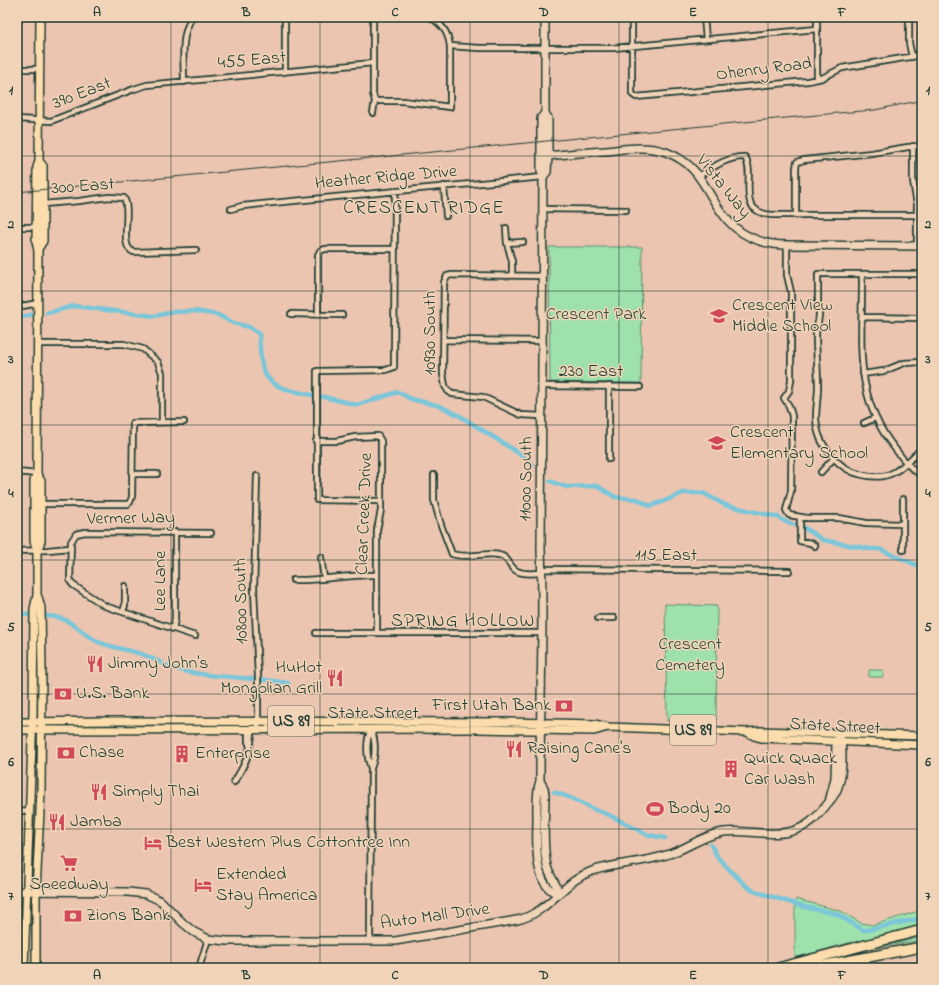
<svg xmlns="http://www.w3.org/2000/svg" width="939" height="985" font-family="'Indie Flower',sans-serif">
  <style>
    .green { fill: #9ee1ac; stroke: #5e8f70 }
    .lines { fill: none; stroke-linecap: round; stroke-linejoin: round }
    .canal { stroke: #7bc6da; stroke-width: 4.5 }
    .street-casing { stroke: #1f3d34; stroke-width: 8 }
    .secondary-casing { stroke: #1f3d34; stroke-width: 10 }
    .primary-casing { stroke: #1f3d34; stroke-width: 10 }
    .highway-casing { stroke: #1f3d34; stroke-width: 12 }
    .street { stroke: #f1d3b7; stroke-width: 4.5 }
    .secondary { stroke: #f1d3b7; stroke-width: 7 }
    .primary { stroke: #fcdcac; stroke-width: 7 }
    .highway { stroke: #fcdcac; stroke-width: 9 }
    .tram { stroke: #1f3d34; stroke-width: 1 }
    .grid { fill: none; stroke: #1f3d34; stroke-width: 1; stroke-opacity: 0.55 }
    .labels { text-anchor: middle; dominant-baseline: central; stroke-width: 3; stroke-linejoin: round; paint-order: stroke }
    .shield { fill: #f1d3b7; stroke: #5e6a5b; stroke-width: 1 }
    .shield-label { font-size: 17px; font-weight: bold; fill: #1f3d34 }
    .street-label { font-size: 18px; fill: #1f3d34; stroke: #f1d3b7 }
    .poi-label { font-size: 18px; fill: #1f3d34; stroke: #f1d3b7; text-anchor: start }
    .park-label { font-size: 18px; fill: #2c4d40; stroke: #f1d3b7 }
    .neighbourhood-label { font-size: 19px; letter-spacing: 1px; fill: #1f3d34; stroke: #f1d3b7 }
    .neatline { fill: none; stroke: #1f3d34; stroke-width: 1.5 }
    .grid-label { font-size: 13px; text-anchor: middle; font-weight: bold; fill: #1f3d34 }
  </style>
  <rect width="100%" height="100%" fill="#ecc5b0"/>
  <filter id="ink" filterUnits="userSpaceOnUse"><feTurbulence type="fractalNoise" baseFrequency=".025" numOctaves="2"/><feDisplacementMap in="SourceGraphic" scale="8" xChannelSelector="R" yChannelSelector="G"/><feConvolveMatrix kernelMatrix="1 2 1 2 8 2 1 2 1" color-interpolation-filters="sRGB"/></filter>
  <g filter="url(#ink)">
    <path class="green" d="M549 247H642L641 383 550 382Z
      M665 604 717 606 716 723 667 721Z
      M869 670H883V677H869Z
      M796 899 841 911 861 923 873 925 922 910V927L853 944 852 942 795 958V909Z
      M922 937V940L875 948Z"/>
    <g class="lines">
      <path class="canal" d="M47 313 74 306 154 316 174 312 195 311 218 315 233 323 249 327 259 334C260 345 260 358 263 369 269 389 295 392 313 395
        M17 318 31 315
        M320 396 357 405 398 392 411 399 440 406 460 416 517 452 533 465
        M550 481 566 487 597 486 615 497 637 499 650 506 662 502 683 493H703L725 505 778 517 784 521 795 525
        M803 527 823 540 870 549H879L921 567
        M17 613 29 615
        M45 616C73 616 79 634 101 643 114 648 129 650 142 654 154 659 164 665 176 669 212 679 251 676 288 683
        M554 792 571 798 593 809 609 815 648 835 665 838
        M711 845 718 858 746 886 754 891 805 907 837 914 863 930H867L922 918"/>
      <g class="street-casing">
        <path id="street" d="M632 17V94L636 97 808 81 822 78 842 68 922 55
          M704 17 706 39
          M909 17V43L912 57
          M450 46 479 48H613L817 29
          M17 69H40
          M285 72V17
          M817 79V17
          M184 82C184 60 180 36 192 17
          M375 101H403L450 107V46C448 32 442 23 429 17
          M373 113 375 101 373 94V17
          M17 119 51 121 134 89 147 85 373 63
          M913 146V181L917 204V246
          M699 176C713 167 729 156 745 157 757 176 733 213 773 215H917
          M444 186 446 216
          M43 204 79 201 109 197 124 198C132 211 118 248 134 252L196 250
          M231 209 242 206 543 177
          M543 209 626 210
          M796 215V168L797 162 804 160 872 153 908 147 922 146
          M17 227H36
          M506 228 507 243 512 261V275
          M507 243 523 242
          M787 245V275L791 292V381L789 391 784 398 789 406 792 416 791 491 786 510 789 515 807 518H839L866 523 903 524
          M862 274C863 339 851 395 896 450 903 459 911 470 922 475
          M922 274H818C818 284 818 293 818 302 818 306 820 310 819 314 819 321 816 328 816 335 816 352 818 369 818 387 818 403 813 419 819 435 825 452 842 470 859 474 890 483 902 468 922 448
          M17 307 38 303
          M291 314 342 315
          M318 314V255L320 251 325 249H395
          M862 317 922 318
          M444 340 543 341
          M38 344H124L143 349 158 362 162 373V422
          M863 374 884 371 904 363 922 362
          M542 386 640 387
          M542 416 521 415 483 397 452 394 448 391 445 386 443 374 444 282 447 276 452 275 543 276
          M864 423 875 418
          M316 441H337L355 437 378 436 381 441V510L377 530V633
          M609 459V386
          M17 472 37 474
          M821 472 834 458
          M132 474H157
          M434 475V500L441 525 452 554C467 559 484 552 499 555 509 557 509 567 517 571 524 575 534 573 542 573
          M257 476 254 590 258 676V725
          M381 501 317 500V371L386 370 394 367 395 191
          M41 504H128L130 502 132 497 133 423 184 422
          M800 517V541L811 543 815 546
          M903 550V499
          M17 551 48 550 70 548
          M321 557 324 578
          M542 569 789 571
          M293 580C321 581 349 574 377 575
          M123 612 125 605V586
          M598 618H614
          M173 629 175 619V532
          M316 633H542
          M195 636 105 606 73 585 70 581 71 542 76 534 85 532 211 533
          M248 729V741L250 747
          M371 768C376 756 376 741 371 729
          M234 782C245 765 252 750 252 729
          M17 811H29
          M370 941 371 768C366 756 366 740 371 729
          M199 968 208 939"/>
      </g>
      <g class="secondary-casing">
        <path id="secondary" d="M545 113 541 118V171L543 177 541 549C544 626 540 703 540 781 536 792 537 806 537 818 537 839 532 887 559 894
          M548 156C567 154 586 152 605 151 626 149 646 145 666 152 700 165 703 187 722 213 737 235 761 245 787 245L922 246
          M543 177 547 172 548 156V118L545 113V17
          M540 781 544 788 545 795C545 817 542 844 547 866 549 876 557 883 559 894
          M829 802 835 778 836 742 838 735
          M17 892 26 891 128 892 146 894 161 901 183 923 194 932 208 939 227 941H395L517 920C549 913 562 882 592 871 616 863 642 863 666 855 685 850 700 837 719 833 742 828 766 837 788 832 808 828 817 817 829 802 833 797 836 794 838 787 842 778 842 767 842 757 842 749 842 741 839 733"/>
      </g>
      <g class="primary-casing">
        <path id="primary" d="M38 249 43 241V166L39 161
          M37 551 41 541V481L37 474
          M17 722 112 721 508 722 594 724 608 727 747 732 760 731 922 736
          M17 730 478 729 594 731 608 727
          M747 732 754 736 761 738 922 745
          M24 968 33 713 34 609 37 595V551L34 541V481L37 474 38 251 36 241 37 167 39 161 40 17
          M36 968V891L41 791 42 671 41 608 38 597"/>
      </g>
      <g class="highway-casing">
        <path id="highway" d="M778 968 922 930
          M809 968 922 947"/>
      </g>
      <use href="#street" class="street"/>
      <use href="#secondary" class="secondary"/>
      <use href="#primary" class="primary"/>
      <use href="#highway" class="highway"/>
      <path class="tram" d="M17 192 838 113 875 110 922 100"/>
    </g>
  </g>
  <path class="grid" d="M171 17V968M320 17V968M470 17V968M619 17V968M768 17V968M17 156H922M17 291H922M17 425H922M17 560H922M17 694H922M17 829H922"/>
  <defs>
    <g id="school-bare" transform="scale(1.38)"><path d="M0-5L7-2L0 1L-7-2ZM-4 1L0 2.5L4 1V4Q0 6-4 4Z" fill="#d1495b" stroke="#f1d3b7" stroke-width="2.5" paint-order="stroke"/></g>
    <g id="restaurant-bare" transform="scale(1.38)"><path d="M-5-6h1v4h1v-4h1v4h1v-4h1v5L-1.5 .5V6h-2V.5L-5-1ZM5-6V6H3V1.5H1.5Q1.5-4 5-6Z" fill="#d1495b" stroke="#f1d3b7" stroke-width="2.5" paint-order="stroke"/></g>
    <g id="bank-bare" transform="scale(1.38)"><path d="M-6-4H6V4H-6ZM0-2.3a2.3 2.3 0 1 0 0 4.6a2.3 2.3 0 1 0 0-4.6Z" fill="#d1495b" stroke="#f1d3b7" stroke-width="2.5" paint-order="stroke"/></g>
    <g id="building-bare" transform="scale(1.38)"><path d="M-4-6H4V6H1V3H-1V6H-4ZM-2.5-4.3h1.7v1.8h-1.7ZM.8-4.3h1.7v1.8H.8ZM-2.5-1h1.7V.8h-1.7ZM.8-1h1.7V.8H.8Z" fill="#d1495b" stroke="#f1d3b7" stroke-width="2.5" paint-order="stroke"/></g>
    <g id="stadium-bare" transform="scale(1.38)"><path d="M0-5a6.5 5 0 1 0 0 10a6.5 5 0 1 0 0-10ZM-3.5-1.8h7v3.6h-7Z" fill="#d1495b" stroke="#f1d3b7" stroke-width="2.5" paint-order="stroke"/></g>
    <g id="hotel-bare" transform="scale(1.38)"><path d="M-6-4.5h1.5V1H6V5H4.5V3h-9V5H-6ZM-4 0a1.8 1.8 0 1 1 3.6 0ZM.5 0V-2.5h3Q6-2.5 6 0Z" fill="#d1495b" stroke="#f1d3b7" stroke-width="2.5" paint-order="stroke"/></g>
    <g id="supermarket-bare" transform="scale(1.38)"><path d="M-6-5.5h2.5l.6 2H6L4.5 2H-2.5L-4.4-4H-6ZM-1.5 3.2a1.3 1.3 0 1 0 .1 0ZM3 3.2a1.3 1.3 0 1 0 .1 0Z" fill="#d1495b" stroke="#f1d3b7" stroke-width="2.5" paint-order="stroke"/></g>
  </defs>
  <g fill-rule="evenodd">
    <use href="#school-bare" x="719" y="316"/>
    <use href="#school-bare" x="717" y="443"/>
    <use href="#restaurant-bare" x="95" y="664"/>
    <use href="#restaurant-bare" x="335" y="678"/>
    <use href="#bank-bare" x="63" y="694"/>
    <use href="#bank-bare" x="564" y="706"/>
    <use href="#restaurant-bare" x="514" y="749"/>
    <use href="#bank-bare" x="66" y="753"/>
    <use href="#building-bare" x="182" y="754"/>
    <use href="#building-bare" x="731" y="769"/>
    <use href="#restaurant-bare" x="99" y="792"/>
    <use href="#stadium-bare" x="655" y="809"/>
    <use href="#restaurant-bare" x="57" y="822"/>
    <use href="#hotel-bare" x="153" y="843"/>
    <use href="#supermarket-bare" x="69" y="863"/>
    <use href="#hotel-bare" x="203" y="885"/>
    <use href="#bank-bare" x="73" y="916"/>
  </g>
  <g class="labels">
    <g class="shield">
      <rect x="268" y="706" width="46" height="30" rx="3"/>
      <rect x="670" y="715" width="46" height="30" rx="3"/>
    </g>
    <g class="shield-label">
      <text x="291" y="721">US 89</text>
      <text x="693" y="730">US 89</text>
    </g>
    <g class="street-label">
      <text transform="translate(252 61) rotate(-5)">455 East</text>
      <text transform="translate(764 70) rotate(-7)">Ohenry Road</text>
      <text transform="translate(82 94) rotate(-21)">390 East</text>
      <text transform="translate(386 178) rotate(-5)">Heather Ridge Drive</text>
      <text transform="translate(83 187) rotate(-4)">300 East</text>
      <text transform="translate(723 187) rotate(51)">Vista Way</text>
      <text transform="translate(431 333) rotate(-90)">10930 South</text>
      <text x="591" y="372">230 East</text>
      <text transform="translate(527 479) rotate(-89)">11000 South</text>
      <text transform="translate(365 514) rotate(-88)">Clear Creek Drive</text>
      <text transform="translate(131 519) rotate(-1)">Vermer Way</text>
      <text x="666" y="556">115 East</text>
      <text transform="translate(161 581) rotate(-90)">Lee Lane</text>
      <text transform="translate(242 601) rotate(-91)">10800 South</text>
      <text x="373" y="714">State Street</text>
      <text transform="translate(835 727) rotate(3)">State Street</text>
      <text transform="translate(435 917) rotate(-8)">Auto Mall Drive</text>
    </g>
    <g class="poi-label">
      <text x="732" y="306">Crescent View<tspan x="732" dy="21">Middle School</tspan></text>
      <text x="730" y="433">Crescent<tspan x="730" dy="21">Elementary School</tspan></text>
      <text x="108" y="664">Jimmy John's</text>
      <text x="322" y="668" text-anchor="end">HuHot<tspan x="322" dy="21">Mongolian Grill</tspan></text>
      <text x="76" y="694">U.S. Bank</text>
      <text x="551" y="706" text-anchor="end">First Utah Bank</text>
      <text x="527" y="749">Raising Cane's</text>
      <text x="79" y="753">Chase</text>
      <text x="195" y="754">Enterprise</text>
      <text x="744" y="759">Quick Quack<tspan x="744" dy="21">Car Wash</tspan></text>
      <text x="112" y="792">Simply Thai</text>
      <text x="668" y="809">Body 20</text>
      <text x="70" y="822">Jamba</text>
      <text x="166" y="843">Best Western Plus Cottontree Inn</text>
      <text x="216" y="875">Extended<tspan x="216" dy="21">Stay America</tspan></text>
      <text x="69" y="885" text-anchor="middle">Speedway</text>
      <text x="86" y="916">Zions Bank</text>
    </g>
    <g class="park-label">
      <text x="596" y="315">Crescent Park</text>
      <text x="690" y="645">Crescent<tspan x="690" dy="21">Cemetery</tspan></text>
    </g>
    <g class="neighbourhood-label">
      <text x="424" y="208">CRESCENT RIDGE</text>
      <text x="463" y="621">SPRING HOLLOW</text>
    </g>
  </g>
  <rect width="939" height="985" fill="none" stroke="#f1d3b7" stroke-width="44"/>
  <rect x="22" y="22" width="895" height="941" class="neatline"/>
  <g class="grid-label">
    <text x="97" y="16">A</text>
    <text x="246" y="16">B</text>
    <text x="395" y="16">C</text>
    <text x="544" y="16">D</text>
    <text x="693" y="16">E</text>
    <text x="842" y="16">F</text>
    <text x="11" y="94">1</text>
    <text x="928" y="94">1</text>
    <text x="11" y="228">2</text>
    <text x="928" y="228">2</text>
    <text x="11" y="363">3</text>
    <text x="928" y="363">3</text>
    <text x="11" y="497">4</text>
    <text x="928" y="497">4</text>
    <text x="11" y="631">5</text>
    <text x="928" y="631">5</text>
    <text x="11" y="766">6</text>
    <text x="928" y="766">6</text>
    <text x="11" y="900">7</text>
    <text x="928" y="900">7</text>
    <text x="97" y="979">A</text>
    <text x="246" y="979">B</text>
    <text x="395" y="979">C</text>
    <text x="544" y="979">D</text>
    <text x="693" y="979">E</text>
    <text x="842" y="979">F</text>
  </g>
</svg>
